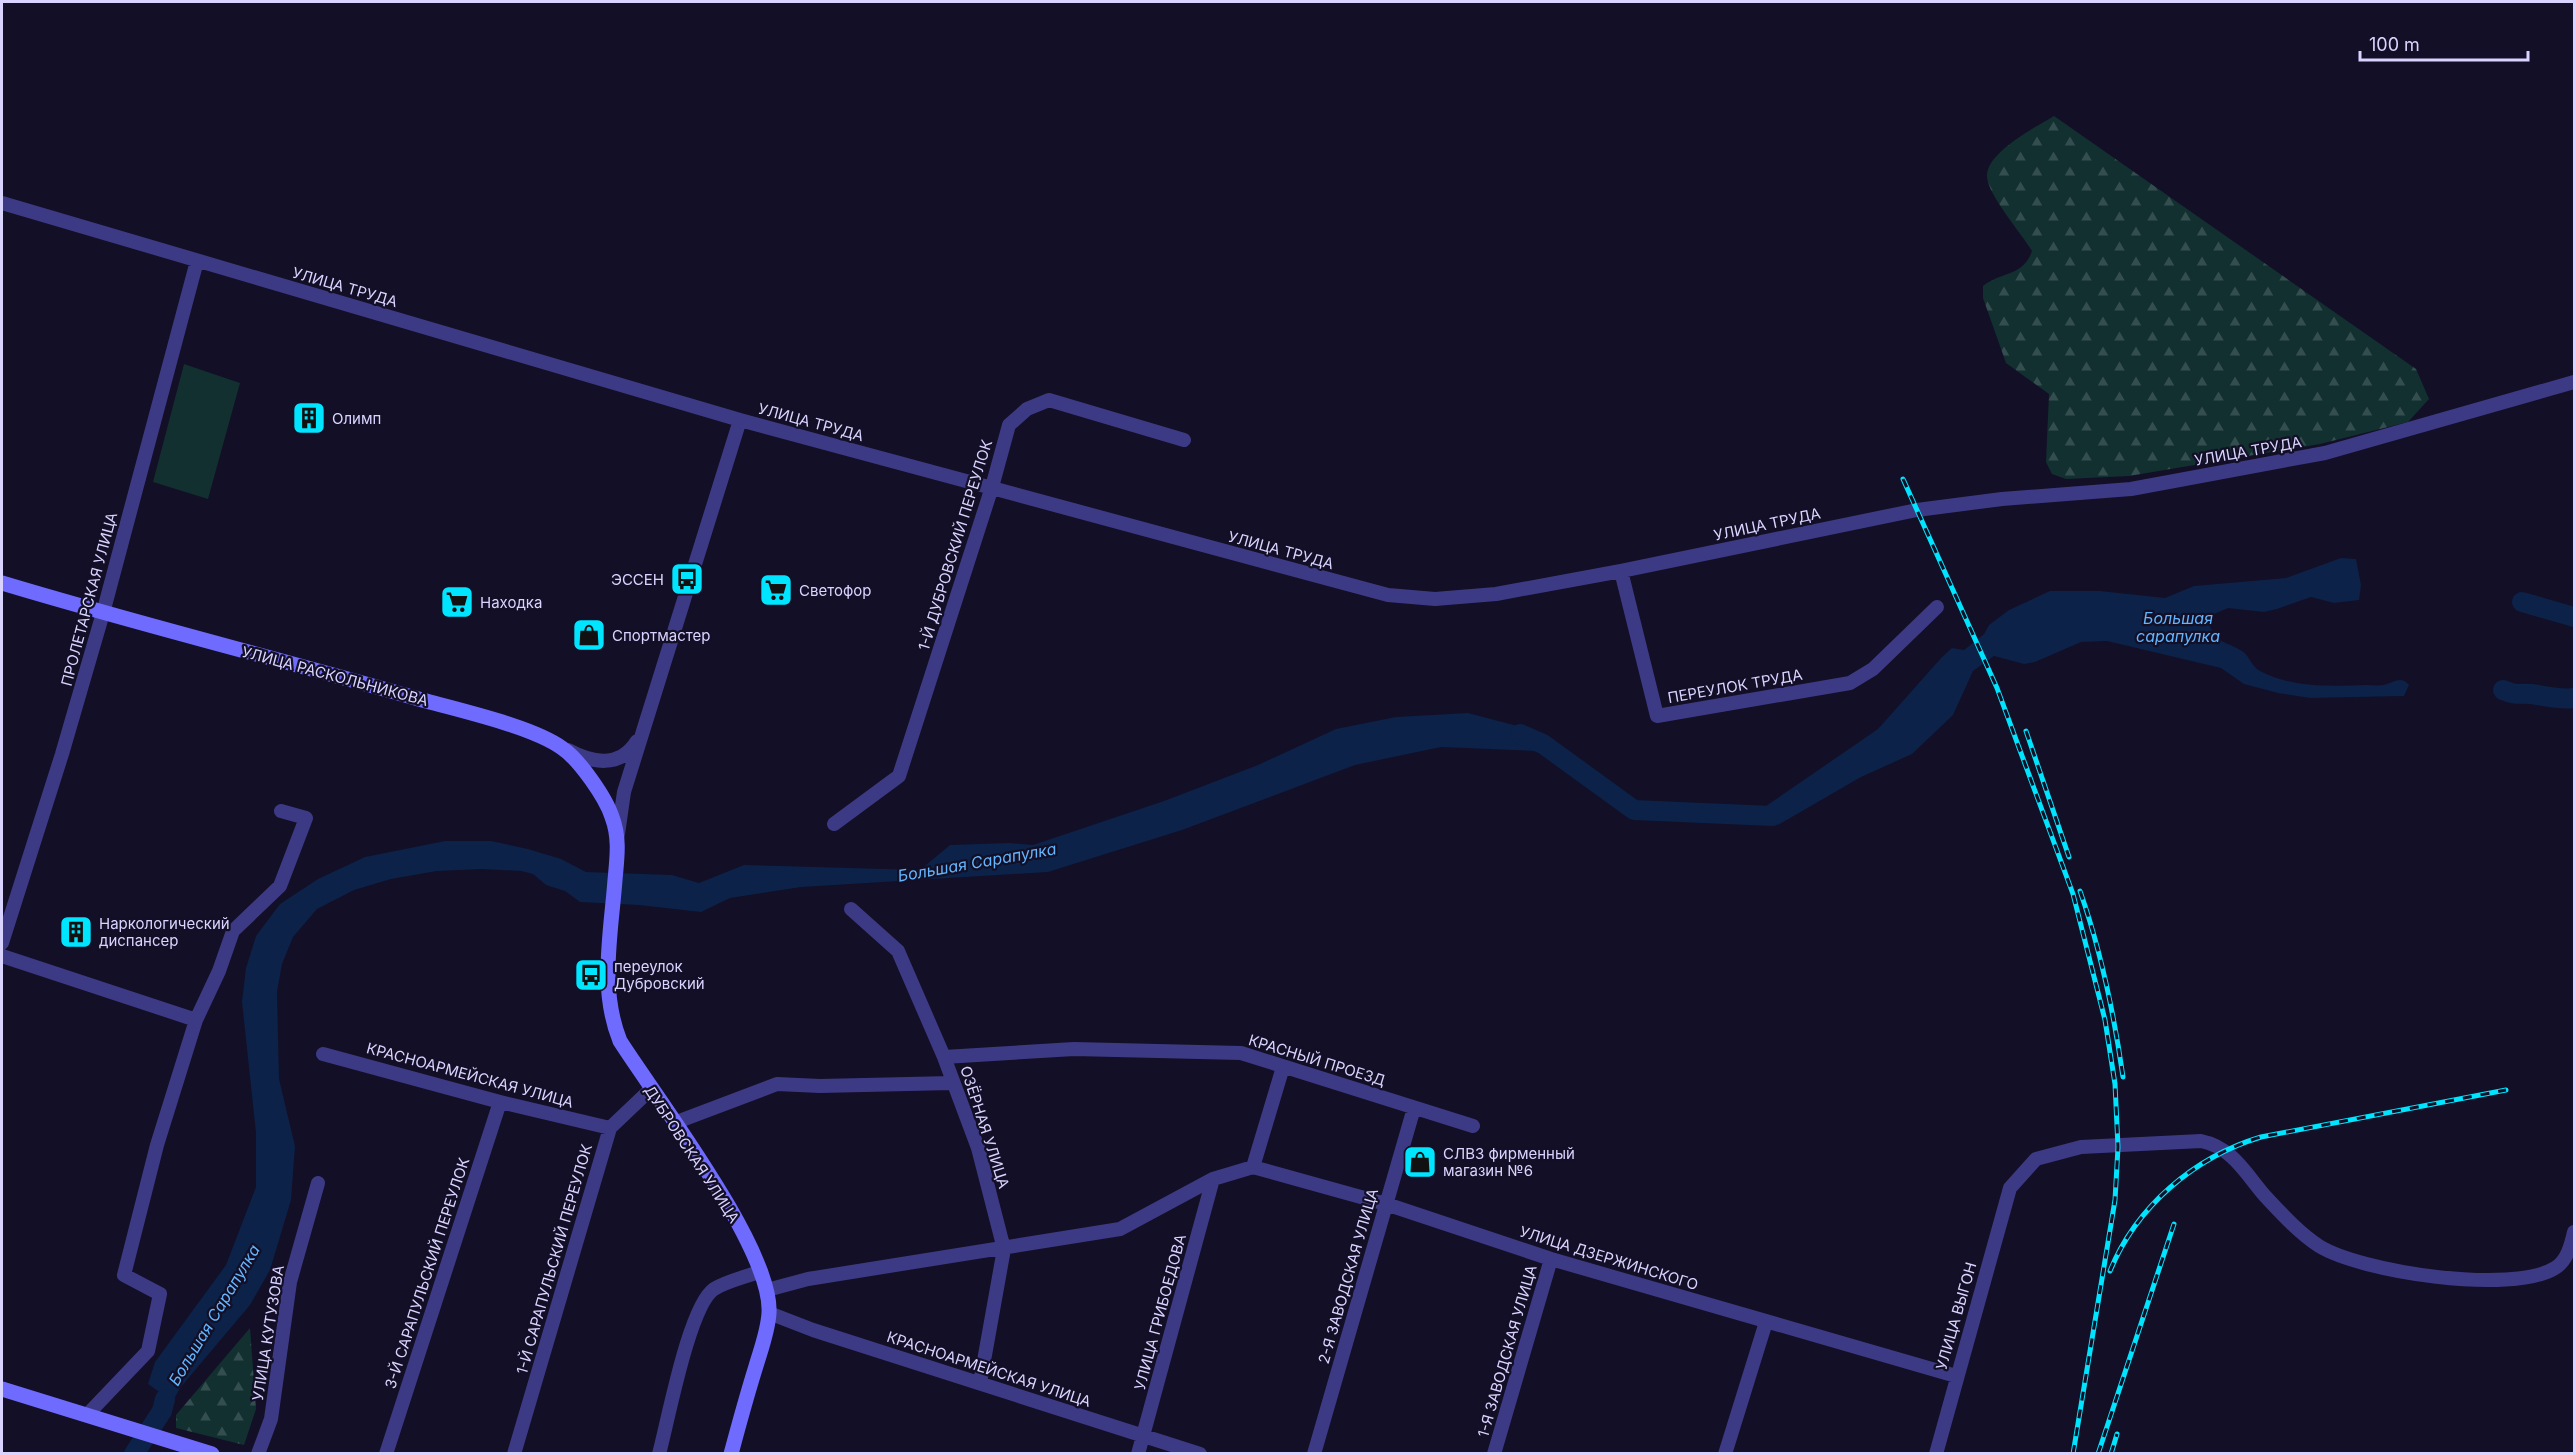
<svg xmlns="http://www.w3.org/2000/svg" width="2576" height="1455" font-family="Inter,sans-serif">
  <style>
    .green { fill: #12302f }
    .forest { fill: url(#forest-firs) }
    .water { fill: #0c2248 }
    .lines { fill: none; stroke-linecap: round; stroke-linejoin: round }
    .river { stroke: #0c2248; stroke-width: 20 }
    .street { stroke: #3d3a85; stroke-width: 14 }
    .secondary { stroke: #6f6bff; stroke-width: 15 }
    .rail-casing { stroke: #00e5ff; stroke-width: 5 }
    .rail { stroke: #130f26; stroke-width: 3; stroke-dasharray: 9; stroke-linecap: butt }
    .labels { text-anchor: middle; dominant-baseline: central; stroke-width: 4.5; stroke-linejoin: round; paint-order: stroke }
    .street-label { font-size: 15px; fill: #d9d4ff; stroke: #130f26 }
    .poi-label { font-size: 15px; fill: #d9d4ff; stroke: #130f26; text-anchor: start }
    .water-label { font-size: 16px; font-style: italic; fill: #62b6ff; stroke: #130f26 }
  </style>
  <defs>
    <pattern id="forest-firs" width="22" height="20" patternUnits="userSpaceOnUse" patternTransform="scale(1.5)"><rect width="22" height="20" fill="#12302f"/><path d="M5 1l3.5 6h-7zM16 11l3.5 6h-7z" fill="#344d4e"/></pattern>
  </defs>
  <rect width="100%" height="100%" fill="#130f26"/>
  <path class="green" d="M184 364 240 383 208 499 153 482Z"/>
  <path class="forest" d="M2054 116 2416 369 2429 399 2408 422 2320 444 2129 476 2066 479 2052 474 2046 462 2049 394 2006 363 1983 298V286C2002 271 2023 277 2032 251 2022 234 1987 194 1987 176 1987 152 2036 127 2054 116Z
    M250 1328 256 1409 244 1445 176 1428V1415Z"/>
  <path class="water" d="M2341 558 2356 559 2361 585 2359 600 2334 603 2311 597 2277 609 2264 612 2228 608 2214 614 2210 627C2218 644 2228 642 2242 651 2250 656 2251 666 2260 671 2292 688 2331 686 2366 685 2372 685 2378 686 2384 685 2394 683 2400 675 2409 685L2404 696 2310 698 2278 693 2244 684 2221 668 2107 641 2081 642 2035 662 2024 664 1994 656 1973 671 1953 715 1912 754 1861 777 1778 825 1766 806 1878 729 1942 657 1952 648 1964 650 1984 634 1989 625 2009 610 2050 591H2100L2165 598 2194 586 2286 578Z
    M1468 713 1521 727 1545 742 1538 751 1441 747 1355 765 1182 830 1048 872 801 887 730 898 701 912 639 905 580 902 565 891 546 885 533 874 521 871 482 869 437 871 391 879 354 890 317 909 293 937 282 964 277 992 279 1079 295 1146 291 1200 270 1270 250 1305 180 1388 161 1424 152 1422 162 1394 148 1384 155 1362 226 1265 256 1187V1133L242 1002 246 968 256 936 280 904 318 879 365 857 445 841H491L528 849 561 859 586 872 672 875 699 883 744 865 920 870 950 845 1010 843 1033 845 1164 801 1258 765 1336 729 1396 717Z"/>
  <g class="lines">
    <path class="river" d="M2522 602 2574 617
      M2503 690C2517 696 2518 693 2531 694 2546 696 2559 700 2574 698
      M1520 734 1543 744 1634 810 1772 816 1793 801
      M134 1454 162 1411 165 1399"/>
    <path class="street" d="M2 203 740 420 1388 595 1435 599 1496 594 1621 571 1917 510 2002 499 2131 489 2325 453 2574 382
      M1621 571 1657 716 1850 683 1873 669 1937 607
      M568 750C592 763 620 769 637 741
      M834 824 899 776 992 487 1009 425 1027 409 1049 400 1184 440
      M618 834 624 792 740 420
      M851 909 898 951 944 1057 978 1148 1004 1249 980 1383
      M2 943 62 754 103 613 197 261
      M2 956 196 1020
      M323 1054 500 1102 610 1128
      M944 1057 1074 1049 1241 1053 1473 1126
      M674 1123 777 1084 820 1086 952 1083
      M1253 1167 1386 1204 1551 1259 1956 1376
      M1253 1167 1283 1067
      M767 1290 808 1279 1120 1229 1213 1179 1253 1167
      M769 1313 813 1330 1200 1454
      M87 1415 148 1351 160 1294 124 1275 157 1145 196 1020 219 971 233 931 280 886 306 818 281 811
      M258 1454 271 1419 290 1282 318 1183
      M386 1454 500 1102
      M514 1454 610 1128 651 1089
      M659 1454C668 1421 689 1306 714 1289 727 1281 746 1277 761 1271
      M1138 1454 1213 1179
      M1314 1454 1414 1108
      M1494 1454 1551 1259
      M1725 1454 1766 1322
      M1936 1454 2010 1188 2036 1159 2081 1147 2201 1141C2232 1147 2246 1174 2265 1196 2281 1213 2299 1233 2319 1246 2361 1272 2512 1295 2555 1268 2567 1261 2571 1245 2574 1232"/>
    <path class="secondary" d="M2 583C138 624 275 658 412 697 452 709 530 725 562 748 579 759 606 798 612 817 620 838 617 858 615 880 611 934 599 989 620 1041 657 1099 773 1250 769 1313 768 1331 761 1349 756 1366 747 1395 739 1424 731 1454
      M2 1389 212 1454"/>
    <g class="rail-casing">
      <path id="rail" d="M1903 479 1997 688 2073 894 2105 1020 2115 1084 2118 1147 2115 1200 2073 1454
        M2026 731 2069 857
        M2080 891C2101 951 2114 1014 2123 1077
        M2110 1271C2136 1207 2194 1157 2261 1137L2506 1090
        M2098 1454 2174 1224
        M2111 1454 2117 1434"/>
    </g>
    <use href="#rail" class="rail"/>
  </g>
  <defs>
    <g id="building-square" transform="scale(1.725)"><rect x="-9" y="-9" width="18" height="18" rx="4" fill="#00e5ff" stroke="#130f26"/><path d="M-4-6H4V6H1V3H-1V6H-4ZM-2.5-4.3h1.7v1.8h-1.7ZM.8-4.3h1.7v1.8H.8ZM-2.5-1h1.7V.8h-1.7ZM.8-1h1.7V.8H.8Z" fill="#111"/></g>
    <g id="bus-square" transform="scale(1.725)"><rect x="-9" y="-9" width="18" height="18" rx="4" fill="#00e5ff" stroke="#130f26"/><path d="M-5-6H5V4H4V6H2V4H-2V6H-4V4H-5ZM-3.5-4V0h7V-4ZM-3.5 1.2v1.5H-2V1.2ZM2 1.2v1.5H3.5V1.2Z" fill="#111"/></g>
    <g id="supermarket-square" transform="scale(1.725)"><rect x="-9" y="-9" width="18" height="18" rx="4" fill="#00e5ff" stroke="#130f26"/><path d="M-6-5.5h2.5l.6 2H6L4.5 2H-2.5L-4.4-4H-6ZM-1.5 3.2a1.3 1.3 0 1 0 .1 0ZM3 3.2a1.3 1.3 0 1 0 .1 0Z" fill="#111"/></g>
    <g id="shop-square" transform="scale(1.725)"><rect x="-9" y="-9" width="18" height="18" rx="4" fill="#00e5ff" stroke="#130f26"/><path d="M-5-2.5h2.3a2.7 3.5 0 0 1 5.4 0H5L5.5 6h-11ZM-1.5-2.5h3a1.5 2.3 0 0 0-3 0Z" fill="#111"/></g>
  </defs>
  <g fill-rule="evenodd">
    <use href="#building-square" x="309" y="418"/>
    <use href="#bus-square" x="687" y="579"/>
    <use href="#supermarket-square" x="776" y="590"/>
    <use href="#supermarket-square" x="457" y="602"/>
    <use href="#shop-square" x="589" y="635"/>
    <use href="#building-square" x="76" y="932"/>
    <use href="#bus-square" x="591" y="975"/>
    <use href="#shop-square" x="1420" y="1162"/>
  </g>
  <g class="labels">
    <g class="street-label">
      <text transform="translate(345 287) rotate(16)">УЛИЦА ТРУДА</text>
      <text transform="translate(811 422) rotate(15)">УЛИЦА ТРУДА</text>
      <text transform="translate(2248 451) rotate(-10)">УЛИЦА ТРУДА</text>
      <text transform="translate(1767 524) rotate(-12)">УЛИЦА ТРУДА</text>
      <text transform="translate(955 545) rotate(-73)">1-Й ДУБРОВСКИЙ ПЕРЕУЛОК</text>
      <text transform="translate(1281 550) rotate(15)">УЛИЦА ТРУДА</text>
      <text transform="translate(89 599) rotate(-75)">ПРОЛЕТАРСКАЯ УЛИЦА</text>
      <text transform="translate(335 676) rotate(15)">УЛИЦА РАСКОЛЬНИКОВА</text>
      <text transform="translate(1735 686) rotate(-10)">ПЕРЕУЛОК ТРУДА</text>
      <text transform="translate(1317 1060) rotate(17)">КРАСНЫЙ ПРОЕЗД</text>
      <text transform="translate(470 1075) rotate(15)">КРАСНОАРМЕЙСКАЯ УЛИЦА</text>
      <text transform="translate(985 1127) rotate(72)">ОЗЁРНАЯ УЛИЦА</text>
      <text transform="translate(692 1154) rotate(57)">ДУБРОВСКАЯ УЛИЦА</text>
      <text transform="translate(1609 1258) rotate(17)">УЛИЦА ДЗЕРЖИНСКОГО</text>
      <text transform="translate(554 1259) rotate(-74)">1-Й САРАПУЛЬСКИЙ ПЕРЕУЛОК</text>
      <text transform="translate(427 1273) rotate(-72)">3-Й САРАПУЛЬСКИЙ ПЕРЕУЛОК</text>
      <text transform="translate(1348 1276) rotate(-74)">2-Я ЗАВОДСКАЯ УЛИЦА</text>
      <text transform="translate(1160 1312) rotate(-75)">УЛИЦА ГРИБОЕДОВА</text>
      <text transform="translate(1956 1316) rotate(-74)">УЛИЦА ВЫГОН</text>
      <text transform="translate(268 1333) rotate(-81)">УЛИЦА КУТУЗОВА</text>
      <text transform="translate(1507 1351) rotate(-74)">1-Я ЗАВОДСКАЯ УЛИЦА</text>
      <text transform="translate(989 1369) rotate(18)">КРАСНОАРМЕЙСКАЯ УЛИЦА</text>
    </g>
    <g class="poi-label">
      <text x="332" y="418">Олимп</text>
      <text x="664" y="579" text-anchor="end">ЭССЕН</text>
      <text x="799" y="590">Светофор</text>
      <text x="480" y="602">Находка</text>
      <text x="612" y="635">Спортмастер</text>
      <text x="99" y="923">Наркологический<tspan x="99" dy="17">диспансер</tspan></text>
      <text x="614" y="966">переулок<tspan x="614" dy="17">Дубровский</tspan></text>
      <text x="1443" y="1153">СЛВЗ фирменный<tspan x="1443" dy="17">магазин №6</tspan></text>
    </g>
    <g class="water-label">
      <text x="2178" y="618">Большая<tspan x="2178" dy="18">сарапулка</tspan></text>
      <text transform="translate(977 862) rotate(-10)">Большая Сарапулка</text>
      <text transform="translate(214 1315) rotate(-59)">Большая Сарапулка</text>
    </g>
  </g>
  <rect width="2576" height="1455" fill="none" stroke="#d9d4ff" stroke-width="6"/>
  <path d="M2360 51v9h168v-9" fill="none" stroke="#d9d4ff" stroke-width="3"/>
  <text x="2369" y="51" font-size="18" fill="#d9d4ff" stroke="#130f26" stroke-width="4.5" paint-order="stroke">100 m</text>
</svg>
